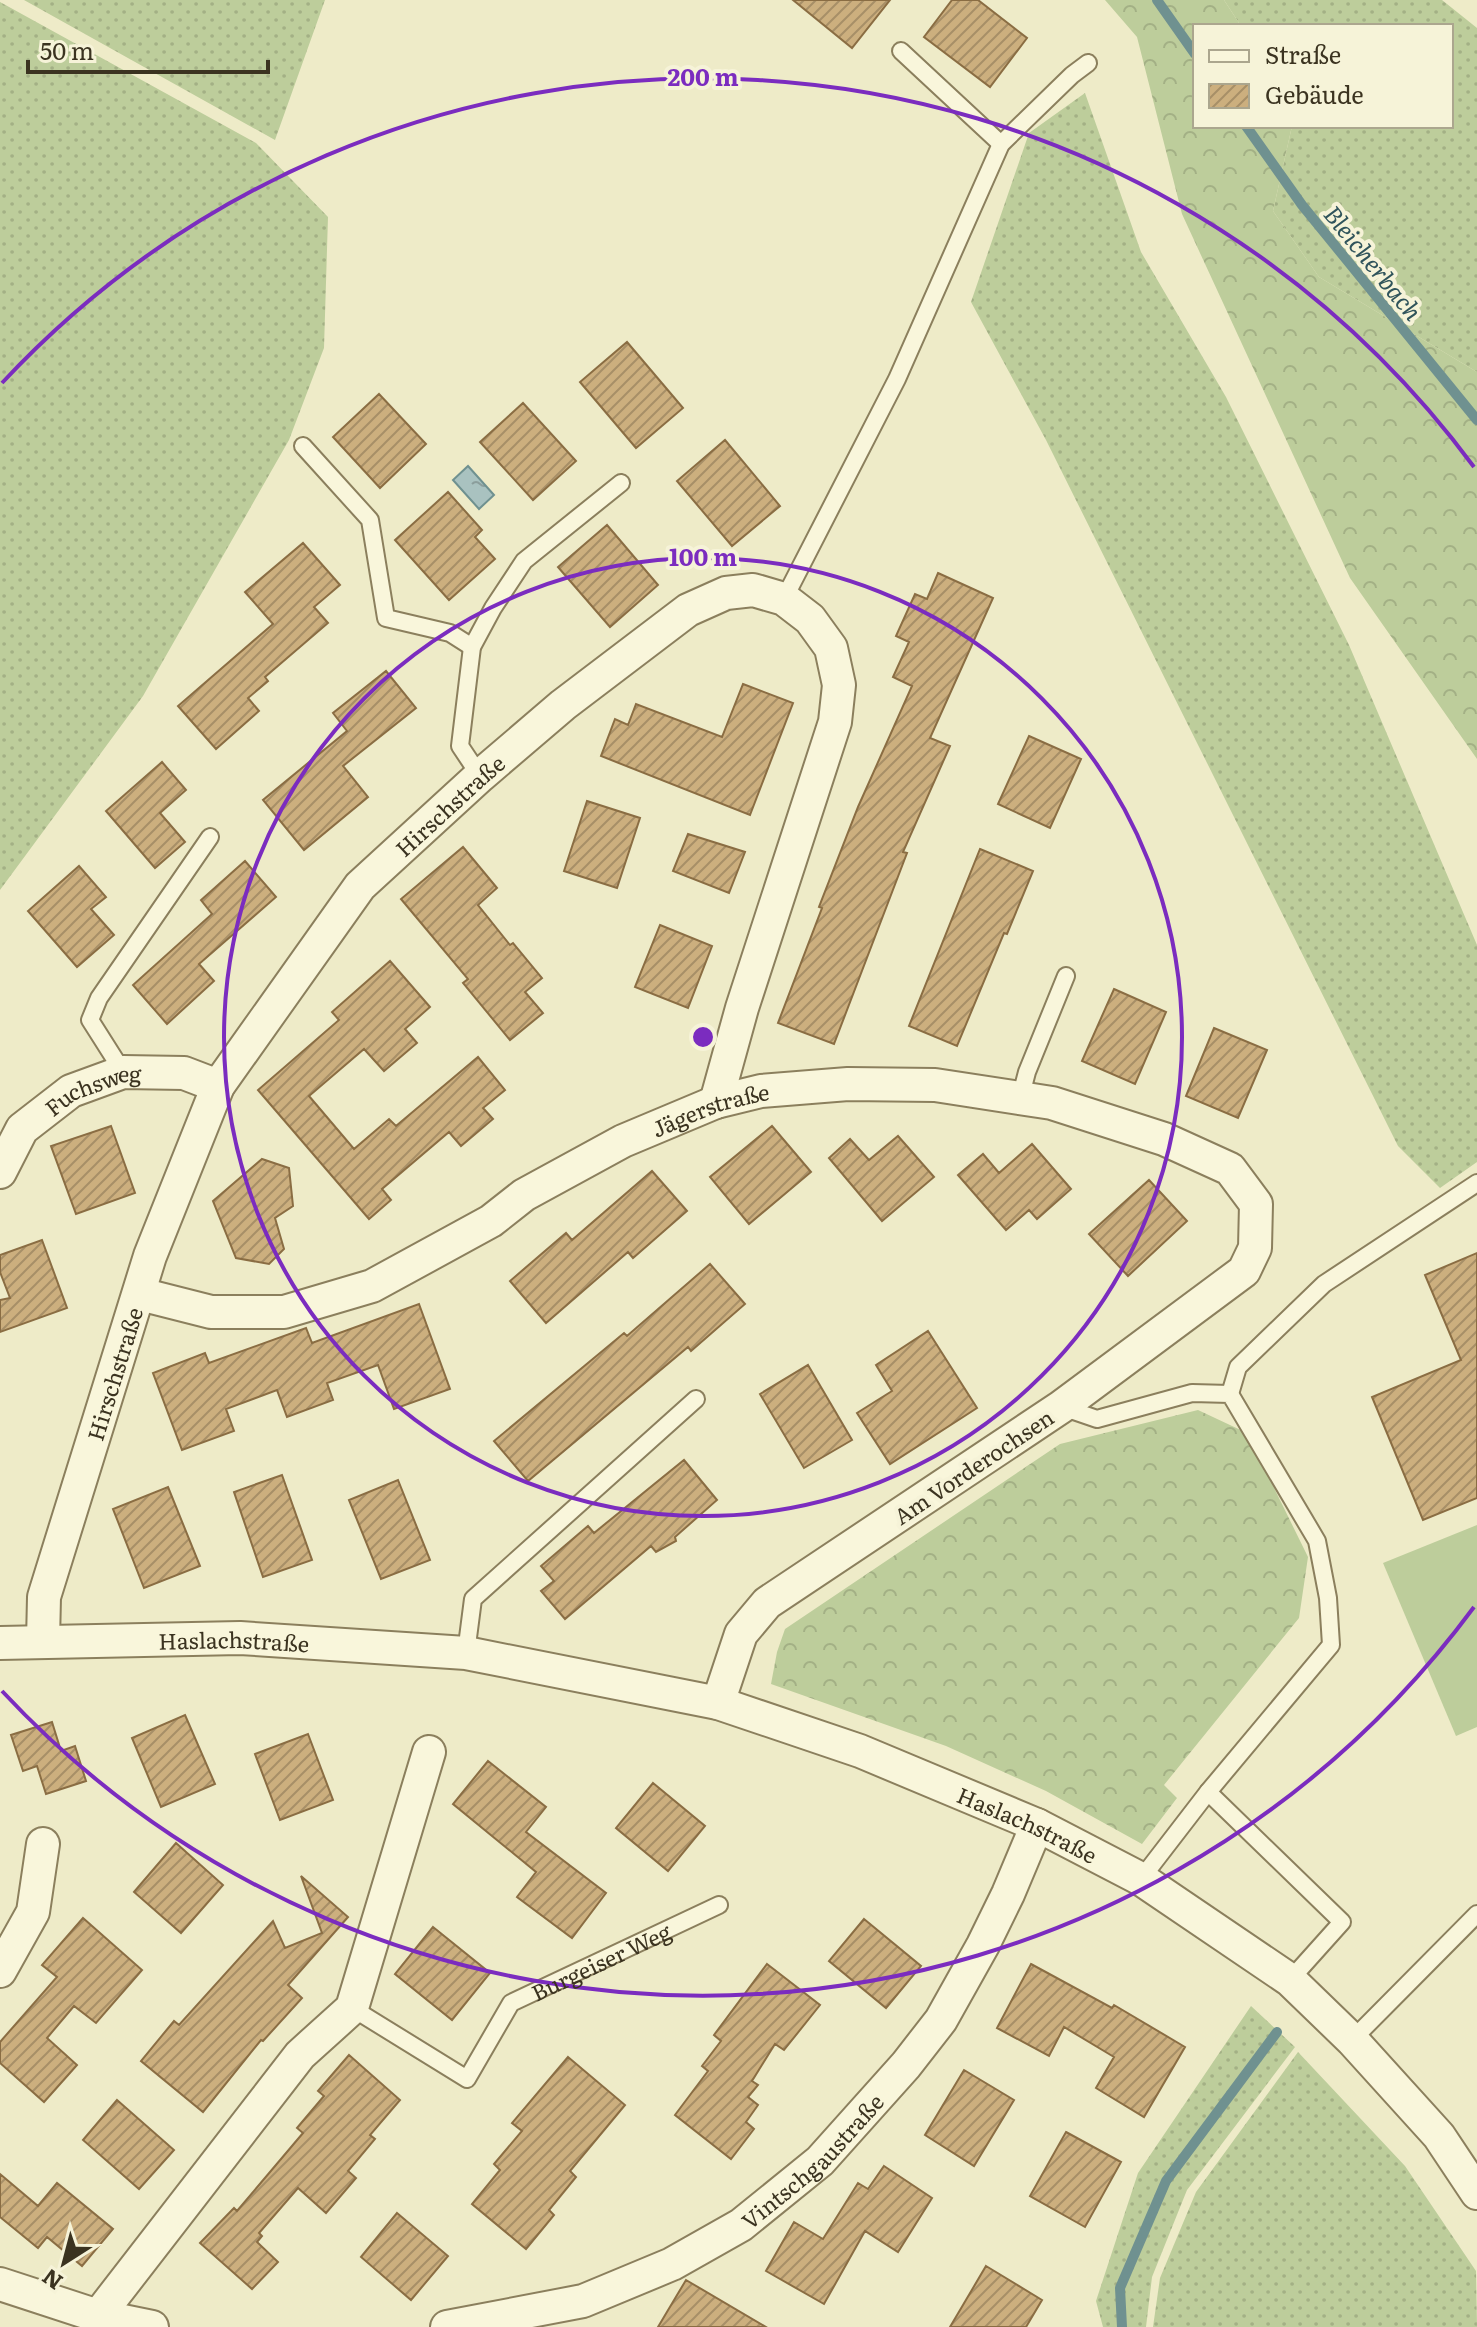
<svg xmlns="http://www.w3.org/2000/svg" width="1477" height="2327" font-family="Literata,serif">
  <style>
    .grass { fill: url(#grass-dots) }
    .forest { fill: url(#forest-crowns) }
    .garden { fill: #bdcd9b }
    .water { fill: url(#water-ripples); stroke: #6f9190; stroke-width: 2 }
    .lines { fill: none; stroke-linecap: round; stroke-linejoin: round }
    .stream { stroke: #6f9190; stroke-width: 10 }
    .building { fill: url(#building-hatch); stroke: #8a6d43; stroke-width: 2 }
    .lane-casing { stroke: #8b7f5d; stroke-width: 20 }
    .street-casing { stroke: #8b7f5d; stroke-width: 36 }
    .lane { stroke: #f9f6db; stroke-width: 16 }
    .street { stroke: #f9f6db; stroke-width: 32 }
    .ring { fill: none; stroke: #7b2cbf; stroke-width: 4 }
    .labels { text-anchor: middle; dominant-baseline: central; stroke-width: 8; stroke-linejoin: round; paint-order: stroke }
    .street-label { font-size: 22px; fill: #3b3320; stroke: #f6f3d8 }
    .water-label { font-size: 24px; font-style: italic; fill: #30545b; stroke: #f6f3d8 }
    .centre { fill: #7b2cbf; stroke: #f6f3d8; stroke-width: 4 }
    .ring-label { font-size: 24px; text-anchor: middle; font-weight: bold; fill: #7b2cbf; stroke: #f6f3d8; stroke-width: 8; stroke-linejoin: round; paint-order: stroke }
  </style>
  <defs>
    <pattern id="grass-dots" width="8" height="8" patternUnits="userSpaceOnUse" patternTransform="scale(2)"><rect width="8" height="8" fill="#bdcd9b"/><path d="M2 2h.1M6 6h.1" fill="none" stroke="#a3b085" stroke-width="1.8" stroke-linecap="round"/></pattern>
    <pattern id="forest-crowns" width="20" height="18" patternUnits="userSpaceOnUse" patternTransform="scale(2)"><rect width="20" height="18" fill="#bdcd9b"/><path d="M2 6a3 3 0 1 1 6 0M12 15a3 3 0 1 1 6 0" fill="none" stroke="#a3b085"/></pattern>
    <pattern id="water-ripples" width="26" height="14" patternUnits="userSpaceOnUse" patternTransform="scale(2)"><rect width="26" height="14" fill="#a9c2c0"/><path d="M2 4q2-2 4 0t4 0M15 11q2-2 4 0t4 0" fill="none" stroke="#8b9e9c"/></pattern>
    <pattern id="building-hatch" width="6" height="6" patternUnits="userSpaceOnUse" patternTransform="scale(2)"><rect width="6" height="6" fill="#ccaf7e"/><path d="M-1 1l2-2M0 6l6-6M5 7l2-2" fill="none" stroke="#a78f67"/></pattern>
  </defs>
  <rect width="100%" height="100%" fill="#eeebc8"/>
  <path class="grass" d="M24 0H325L275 140Z
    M1224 0H1442L1477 28V372L1319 277 1273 211 1292 126H1451V26H1241Z
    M0 2 256 143 328 217 324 348 289 440 143 696 0 890Z
    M1085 93 1141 252 1226 397 1349 645 1477 945V1162L1440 1188 1398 1146 1046 440 971 302 1029 133Z
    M1251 2006 1295 2047 1187 2190 1152 2277 1146 2327H1103L1096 2301 1138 2173Z
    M1298 2052 1405 2166 1476 2271 1477 2327H1153L1160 2278 1196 2192Z"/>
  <path class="forest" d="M1105 0H1224L1241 26H1195V126H1292L1273 211 1319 277 1477 372V759L1350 578 1182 214 1137 37Z
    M1198 1410 1247 1433 1308 1557 1299 1618 1164 1785 1177 1798 1142 1844 1046 1791 946 1746 771 1684 777 1652 785 1629 1060 1444Z"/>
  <path class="garden" d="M1477 1525V1727L1456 1736 1383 1563Z"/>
  <path class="water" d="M468 466 494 495 479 509 453 480Z"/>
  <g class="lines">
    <path class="stream" d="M1157 0 1195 54
      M1246 126 1302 205 1477 420
      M1122 2327 1120 2288 1166 2181 1277 2032"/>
  </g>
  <path class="building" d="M793 0H890L852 48Z
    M952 0H978L1027 38 990 87 924 37Z
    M627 342 683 408 636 448 580 382Z
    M379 394 426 444 380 488 333 437Z
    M523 403 576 461 533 500 480 442Z
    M725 440 780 506 732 546 677 481Z
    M448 492 482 530 475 537 495 559 449 600 395 540Z
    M607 525 658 585 610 627 558 567Z
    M303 543 340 585 314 607 328 623 265 677 268 681 248 698 259 711 216 749 178 706 273 624 245 592Z
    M938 573 993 598 930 738 950 746 903 852 907 853 834 1044 778 1023 822 908 819 907 858 807 912 686 893 677 909 642 896 636 915 594 927 599Z
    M386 671 416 708 343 766 368 797 304 850 263 800 347 731 333 713Z
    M743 684 793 703 750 815 601 756 615 719 628 725 636 704 722 737Z
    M1029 736 1081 759 1050 828 998 804Z
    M162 762 186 790 160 813 185 842 155 868 106 811Z
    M587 801 640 818 617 888 564 871Z
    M688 834 745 852 729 893 673 871Z
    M463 847 497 888 478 905 510 945 513 943 542 978 525 992 543 1013 510 1040 463 983 468 979 401 899Z
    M980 849 1033 871 1007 934 1004 933 957 1046 909 1026Z
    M245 861 276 897 199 964 214 981 167 1024 133 985 212 914 201 900Z
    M79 866 106 897 91 909 114 935 77 967 28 911Z
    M660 925 712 946 688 1008 635 987Z
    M390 961 430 1007 405 1029 417 1043 384 1071 364 1049 309 1096 354 1149 389 1119 396 1126 478 1057 505 1090 483 1108 493 1119 461 1146 449 1132 382 1189 391 1200 369 1219 258 1090 339 1020 332 1012Z
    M1114 989 1166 1012 1135 1084 1082 1061Z
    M1214 1028 1267 1050 1238 1118 1186 1096Z
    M111 1126 135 1193 76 1214 51 1146Z
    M772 1126 811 1172 749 1224 710 1177Z
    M898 1136 934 1177 882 1221 829 1158 850 1139 869 1160Z
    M1032 1144 1071 1189 1037 1219 1029 1210 1006 1230 958 1175 983 1154 999 1173Z
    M262 1159 289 1168 293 1206 275 1218 284 1249 269 1264 236 1258 213 1201Z
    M652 1171 687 1211 633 1258 628 1252 546 1323 510 1281 566 1233 572 1240Z
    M1149 1180 1187 1221 1128 1276 1089 1234Z
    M42 1240 67 1308 0 1332V1300L10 1298 0 1272V1255Z
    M1477 1253V1498L1423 1520 1372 1397 1461 1360 1425 1275Z
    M710 1264 745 1304 691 1351 688 1347 528 1481 494 1441 624 1333 627 1336Z
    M419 1304 450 1389 394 1409 378 1365 327 1383 333 1400 287 1417 277 1390 226 1409 234 1431 182 1450 153 1373 205 1353 209 1363 306 1328 312 1343Z
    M928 1331 977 1408 890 1464 857 1413 892 1391 876 1365Z
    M808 1365 852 1440 804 1468 760 1394Z
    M684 1460 717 1500 675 1537 676 1541 656 1552 651 1546 565 1619 541 1591 554 1581 541 1566 588 1526 594 1533Z
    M282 1475 312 1560 263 1577 234 1492Z
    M398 1480 430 1560 381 1579 349 1500Z
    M168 1487 200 1566 144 1588 113 1509Z
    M185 1715 215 1784 161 1807 132 1738Z
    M52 1722 61 1751 75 1746 86 1781 46 1794 37 1766 23 1771 11 1735Z
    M308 1734 333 1800 280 1820 255 1754Z
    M488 1761 546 1807 526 1832 606 1893 572 1938 517 1897 536 1872 453 1804Z
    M653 1783 705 1826 668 1871 616 1828Z
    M176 1843 223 1885 181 1933 134 1892Z
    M301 1876 348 1917 288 1985 302 1998 263 2041 261 2040 203 2112 141 2061 174 2021 179 2025 273 1921 285 1948 322 1933Z
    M83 1918 142 1970 96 2023 74 2006 47 2038 77 2065 44 2102 0 2063V2042L57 1977 42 1965Z
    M864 1919 921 1966 886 2008 829 1961Z
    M433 1927 490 1973 452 2020 395 1974Z
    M767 1964 820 2005 784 2050 775 2044 752 2081 758 2085 748 2097 758 2105 746 2122 754 2129 731 2159 675 2115 708 2071 702 2066 721 2041 714 2035Z
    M1031 1964 1112 2008 1114 2005 1185 2047 1144 2117 1096 2088 1114 2057 1064 2027 1049 2056 997 2028Z
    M349 2055 400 2100 370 2135 375 2139 348 2171 356 2178 326 2213 298 2188 259 2233 262 2236 257 2242 278 2262 252 2289 200 2243 234 2208 237 2211 303 2133 297 2128 324 2096 318 2091Z
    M568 2057 625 2105 570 2171 576 2177 549 2210 554 2215 526 2249 472 2204 500 2170 494 2164 522 2131 512 2123Z
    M964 2070 1014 2100 974 2166 925 2135Z
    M117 2100 174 2150 139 2189 83 2140Z
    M1066 2132 1121 2162 1085 2227 1030 2196Z
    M884 2166 932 2198 898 2252 865 2231 824 2304 766 2271 794 2222 823 2239 858 2183 868 2189Z
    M0 2174 38 2206 57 2183 113 2229 82 2266 47 2237 38 2248 0 2217Z
    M397 2213 448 2256 411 2300 361 2257Z
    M986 2266 1042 2300 1026 2327H950Z
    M686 2280 766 2327H658Z"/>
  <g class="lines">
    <g class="lane-casing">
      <g id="lane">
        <path d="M901 51 1001 144"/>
        <path d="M303 446 370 520 386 618 450 633 472 647"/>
        <path d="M784 599 897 379 1001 144 1072 75 1088 63"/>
        <path d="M480 776 460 746 472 647 493 608 524 561 621 483"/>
        <path d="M123 1072 90 1020 99 998 210 837"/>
        <path d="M1020 1099 1027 1072 1066 976"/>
        <path d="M1230 1394 1238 1367 1324 1284 1477 1183"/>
        <path d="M1062 1407 1097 1419 1192 1393 1230 1394 1317 1541 1328 1598 1331 1645 1208 1792 1141 1879"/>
        <path d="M466 1653 473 1599 696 1399"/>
        <path d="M1208 1792 1342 1922 1290 1980"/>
        <path id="s1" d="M352 2008 467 2079 511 2003 719 1905"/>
        <path d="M1352 2040 1477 1914"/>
      </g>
    </g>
    <g class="street-casing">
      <g id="street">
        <path id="s2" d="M0 1172 22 1129 71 1091 123 1072 184 1073 218 1086"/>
        <path id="s3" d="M140 1294 211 1312H284L372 1286 491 1221 524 1195 623 1141 716 1102 761 1091 848 1084 935 1085 1052 1103 1164 1139 1230 1169 1256 1204 1255 1248 1244 1271 1061 1407 767 1603 741 1634 718 1703"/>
        <path id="s4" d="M43 1641 44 1597 150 1256 218 1086 360 886 480 776 563 705 688 610 726 593 753 590 784 599 810 619 831 648 839 685 835 722 742 1008 716 1102"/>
        <path id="s5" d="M0 1643 240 1638 466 1653 718 1703 860 1751 1037 1825 1141 1879 1290 1980 1352 2040 1439 2136 1477 2193"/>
        <path d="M0 1971 33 1912 43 1844"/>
        <path d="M0 2284 98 2316 152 2327"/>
        <path d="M98 2316 300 2055 352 2008 429 1752"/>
        <path id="s6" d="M447 2327 583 2301 672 2264 741 2225 820 2161 906 2065 941 2020 983 1945 1008 1894 1037 1825"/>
      </g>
    </g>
    <use href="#lane" class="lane"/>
    <use href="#street" class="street"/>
  </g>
  <g class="ring">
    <circle cx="703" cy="1037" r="479"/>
    <path d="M1474 1607A959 959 0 0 1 2 1691M2 383A959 959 0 0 1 1474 467"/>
  </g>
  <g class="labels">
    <g class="street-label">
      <text stroke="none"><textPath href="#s4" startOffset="950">Hirschstraße</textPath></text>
      <text stroke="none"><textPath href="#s2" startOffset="132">Fuchsweg</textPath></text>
      <text stroke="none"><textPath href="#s3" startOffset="622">Jägerstraße</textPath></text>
      <text stroke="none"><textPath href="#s4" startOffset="278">Hirschstraße</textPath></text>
      <text transform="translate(973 1466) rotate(-34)">Am Vorderochsen</text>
      <text stroke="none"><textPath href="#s5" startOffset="234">Haslachstraße</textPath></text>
      <text stroke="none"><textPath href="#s5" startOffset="1056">Haslachstraße</textPath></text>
      <text stroke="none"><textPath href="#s1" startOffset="322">Burgeiser Weg</textPath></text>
      <text stroke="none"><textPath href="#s6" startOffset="410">Vintschgaustraße</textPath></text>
    </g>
    <g class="water-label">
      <text transform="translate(1374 262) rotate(51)">Bleicherbach</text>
    </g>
  </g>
  <circle cx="703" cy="1037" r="12" class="centre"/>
  <g class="ring-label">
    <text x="703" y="86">200 m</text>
    <text x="703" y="566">100 m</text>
  </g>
  <rect x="1193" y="24" width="260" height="104" fill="#f6f3d8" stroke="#aba68e" stroke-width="2"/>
  <rect x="1209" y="50" width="40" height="12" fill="#f9f6db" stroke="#aba68e" stroke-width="2"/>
  <text x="1265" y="64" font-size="24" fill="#3b3320">Straße</text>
  <rect x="1209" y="84" width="40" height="24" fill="url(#building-hatch)" stroke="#aba68e" stroke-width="2"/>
  <text x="1265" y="104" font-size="24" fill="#3b3320">Gebäude</text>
  <g transform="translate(64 2263) rotate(216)" stroke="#f6f3d8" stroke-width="6" paint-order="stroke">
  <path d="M0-6L14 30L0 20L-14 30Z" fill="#3b3320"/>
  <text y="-12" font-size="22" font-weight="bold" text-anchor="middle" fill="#3b3320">N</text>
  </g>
  <path d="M28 60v12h240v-12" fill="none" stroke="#3b3320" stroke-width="4"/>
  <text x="40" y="60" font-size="24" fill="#3b3320" stroke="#f6f3d8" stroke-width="6" paint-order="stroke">50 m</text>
</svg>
